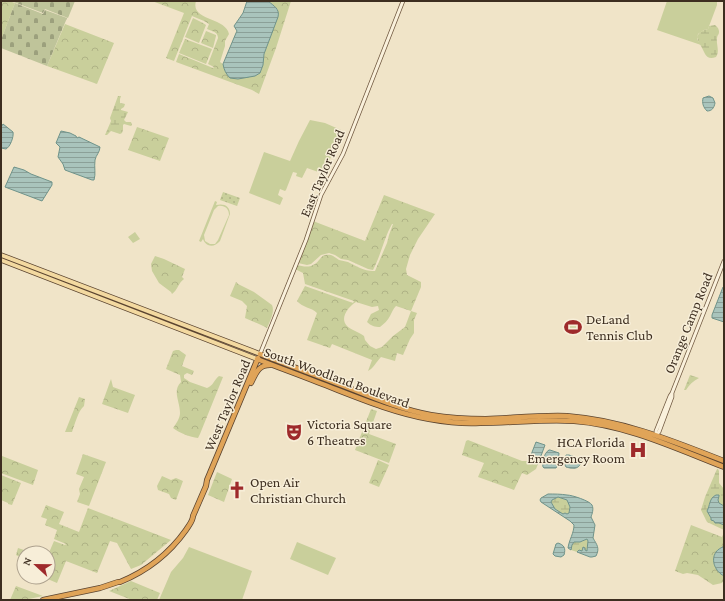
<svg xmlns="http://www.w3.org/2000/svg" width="725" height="601" font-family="'Crimson Pro',serif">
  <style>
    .grass { fill: #c9cf9b; fill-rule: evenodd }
    .forest { fill: url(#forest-crowns); fill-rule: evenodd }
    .wetland { fill: url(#wetland-marsh) }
    .cemetery { fill: url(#cemetery-stones) }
    .park { fill: url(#park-dots) }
    .water { fill: url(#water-rules); stroke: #6f938a; fill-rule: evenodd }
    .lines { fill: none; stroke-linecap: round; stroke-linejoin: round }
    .secondary-casing { stroke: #6f573f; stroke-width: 4.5 }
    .primary-casing { stroke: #5b4430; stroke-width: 5.5 }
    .highway-casing { stroke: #5b4430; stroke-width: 6 }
    .secondary { stroke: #faf1dc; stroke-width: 3 }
    .primary { stroke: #f3d9a0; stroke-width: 4 }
    .highway { stroke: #e0a458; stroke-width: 4.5 }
    .labels { text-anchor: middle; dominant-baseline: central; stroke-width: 3; stroke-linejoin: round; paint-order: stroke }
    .street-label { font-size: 14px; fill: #3d2e20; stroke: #f7eed8 }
    .poi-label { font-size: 14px; fill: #3d2e20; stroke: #f7eed8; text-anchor: start }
  </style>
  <defs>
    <pattern id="forest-crowns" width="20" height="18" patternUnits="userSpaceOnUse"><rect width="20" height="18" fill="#c9cf9b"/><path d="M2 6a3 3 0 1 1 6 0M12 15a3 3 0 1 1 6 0" fill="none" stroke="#aeb285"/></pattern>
    <pattern id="wetland-marsh" width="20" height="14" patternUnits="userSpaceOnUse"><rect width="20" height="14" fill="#c9cf9b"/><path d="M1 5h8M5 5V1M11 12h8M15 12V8" fill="none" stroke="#aeb285"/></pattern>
    <pattern id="cemetery-stones" width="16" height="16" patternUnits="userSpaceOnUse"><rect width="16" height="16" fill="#bfc49a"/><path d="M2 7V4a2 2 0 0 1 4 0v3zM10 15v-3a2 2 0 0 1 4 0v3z" fill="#9ca07d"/></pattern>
    <pattern id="park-dots" width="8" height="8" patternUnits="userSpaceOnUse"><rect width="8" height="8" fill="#c9cf9b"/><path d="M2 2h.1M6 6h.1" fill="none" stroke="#aeb285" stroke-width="1.8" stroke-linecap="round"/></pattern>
    <pattern id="water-rules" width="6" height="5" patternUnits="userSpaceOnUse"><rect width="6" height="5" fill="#a9c4bc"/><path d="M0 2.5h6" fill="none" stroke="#8ba098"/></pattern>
  </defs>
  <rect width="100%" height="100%" fill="#f0e4c8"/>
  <path class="grass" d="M667 1H717V5L708 29 704 30 698 34 697 39 701 45 657 30Z
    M310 120 325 123 341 130V132L324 174 307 168 302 178 296 176 297 173 293 172 286 190 285 191 280 189 278 195 283 198 280 205 249 193 264 152 290 161 299 141Z
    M215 201 217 202 216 205C224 203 230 206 230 214L220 241C214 248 206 247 203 239L201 242 199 241ZM218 206C225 205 229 209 229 215L218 240 215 244H210L205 241 204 235 214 210Z
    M135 232 140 239 133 243 128 237Z
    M582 321 581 333 564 332V322Z
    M297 542 336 558 328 575 290 559Z
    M189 547 252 571 242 600H159L171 572 183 558Z"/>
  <path class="forest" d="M1 1H9L15 3 1 40Z
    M152 1H196C190 21 226 17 229 34L225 41V46L220 62 223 64 224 68 238 79 260 73 263 65 264 54 271 35 278 10 268 1H291L276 48 259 94 252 90 176 62 179 54 213 68 214 67 208 64 218 38C218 32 212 31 207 29L209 24 204 21 192 16 174 61 166 58 184 13Z
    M193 18 203 23 206 25 199 43 185 37Z
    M65 24 114 43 97 84 47 66Z
    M206 31 216 35V36L213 48 201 43Z
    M185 39 212 49 206 64 179 53Z
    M137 127 169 138 160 161 128 150Z
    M384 195 435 214 418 239 410 255 406 269 407 275 421 282V287L411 311 417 313 414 320V333L410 339 403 355 397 353 395 361 381 357C376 362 374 368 368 371L372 360 332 344 330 348 307 340 317 313C311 307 303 308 297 301L305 286 353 303 354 301 305 284 303 273 295 269 297 265C302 266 308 268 313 265 321 262 319 253 331 255 334 256 336 258 339 260 342 261 345 261 348 262 356 266 366 272 375 271L387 243 389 235 393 224H392C384 238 381 255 373 270L368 269 348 260 341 259 335 255 329 253 321 255 311 264 307 265 298 263 313 221 365 241ZM356 302 372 307 378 306 379 310 371 314 367 322C371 326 375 327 380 327 384 324 388 320 390 316 392 312 393 309 396 306L411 311 405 327 393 336 382 347 376 349 370 346 365 340 364 336C360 333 350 329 347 326 339 318 349 306 356 302Z
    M155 256 164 259 185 269 182 277 184 279C178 283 178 290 172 294L171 292 159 283 152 271 151 264Z
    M236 282 238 284 254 292 272 305C275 312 270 321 267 328 260 324 253 322 245 318L247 306 242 301 230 296Z
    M176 350H179L186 355 182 366 194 371 192 375 187 373 184 375V378L190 382 207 388C213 386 214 380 219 376L223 377 200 434 198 438C190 437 179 433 173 428 176 424 180 418 180 413 180 401 172 391 181 382L180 375 166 369 173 351Z
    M111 379 113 387 135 395 128 413 102 404Z
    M79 397 85 399 84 406C78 411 75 424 72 432H65Z
    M371 409 377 411 369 434 396 444 389 463 355 450Z
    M468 440 522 461H529L538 464 536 469 527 475 522 473 514 490 478 477 484 463 462 455 466 441Z
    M83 454 106 462 89 506 77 502 80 494 79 489 84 477 76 474Z
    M2 456 38 470 33 485 1 473V458Z
    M378 460 389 465 379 487 369 483Z
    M217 472 232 479 224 502 208 495Z
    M1 475 21 483 12 505 8 504V503L1 500Z
    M162 476 171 480 176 478 183 481 176 500 171 498 169 494 158 490 157 486Z
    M46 505 64 512 59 524 79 532 88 508 171 540 141 565 131 569 117 543 110 541 97 573 66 561 57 583 43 577H48V555L54 541 65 545 66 544 54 539 57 530 45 525 47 519 41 517Z
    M691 525 722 537 724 532V546L717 551 722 575 724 576V580L722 583 713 585 698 575 687 573 683 574 675 571Z
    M18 548 30 552 31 550 38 553H24V559L16 555Z
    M131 581 160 593 157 600H132L109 591Z
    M16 586 43 596 24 600H10Z"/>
  <path class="wetland" d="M715 25C718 28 718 27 719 31 719 36 718 33 717 38 716 44 720 51 716 57 706 61 705 53 701 46 699 43 698 41 697 37 699 32 703 30 708 29L709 26Z
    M118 96H121L120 99V103L125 104 124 107 121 109V110L128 112 124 120 126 122H131L132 125 131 126 124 124 123 125V130L122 133 120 134 111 131 107 135H105L111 121 110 118Z
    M690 375 699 378C693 381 689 385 686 390H684Z
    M717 469H718L719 471V483L724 489V506L719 503 718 500 719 496 716 495 714 496 707 511 711 518V520L714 521C715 524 716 522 719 523 721 523 722 524 724 525V530L707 522 701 510 705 497Z
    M558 497 567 500 570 507 569 513 567 514 565 513 563 514 555 509 551 502 552 500Z
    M587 539 588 541 587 551 585 550 584 547H583L582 551 579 550 577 552 571 550 572 545 574 542H581Z"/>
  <path class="cemetery" d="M11 1H75L68 18 45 9 43 13Z
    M15 3 43 14 45 10 67 18 47 66 1 48V40Z"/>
  <path class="park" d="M223 192 240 198 237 206 220 200Z"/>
  <path class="water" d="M247 1H268C274 6 280 9 278 17L264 54 263 65 260 73 255 76 238 79 230 78C226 74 224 70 223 64L236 33 237 31 234 26 243 13Z
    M709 96 713 98 715 103C714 108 712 111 707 111 703 107 702 103 703 98Z
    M3 124 13 132C14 137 10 147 6 149L1 148V127Z
    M61 131 70 133 76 136 77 138 79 137 100 147C100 152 96 155 95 160 94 167 96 174 94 180H92L65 170 63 164 58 157 60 147 56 143Z
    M14 167 24 170 31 174 52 182V185L42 201 5 187Z
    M723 287H724V322L712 318V315Z
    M536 442 545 445 538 464 529 461V460Z
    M549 450H550L559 453 558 465 556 468H544L543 467C542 462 544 453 549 450Z
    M566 455H569L581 459C581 470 573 469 566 467L565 465Z
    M548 494C554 494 561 494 567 495 572 495 590 501 592 505 594 509 592 514 591 517L595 525 593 538C597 545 600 548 596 556L592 557H590L577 552 579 550 582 551 583 547 585 548V550L587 551V550L588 541 587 539 580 542H574L572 545 571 550 568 548C569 540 574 533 574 525L570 521 541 502 540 500 541 498ZM558 497 567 500 570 507 569 513 567 514 565 513 563 514 555 509 551 502 552 500Z
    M716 495H719V496L718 500 719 503 724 506V525L719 523H715L714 521 711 520V518L707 511C710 506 709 498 716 495Z
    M558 543C564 545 566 548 564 555L561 557 555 556 553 554 556 544Z
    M724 546V576C716 572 710 561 716 552 718 549 721 548 724 546Z"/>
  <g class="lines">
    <g class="secondary-casing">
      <path id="secondary" d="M260 354 306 240 321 195 343 154 403 1
        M656 435V431L670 396 672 393 724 261
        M656 435 659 432 672 397V393"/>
    </g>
    <g class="primary-casing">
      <path id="primary" d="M1 255 260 354
        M1 260 257 359"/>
    </g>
    <g class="highway-casing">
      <path id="highway" d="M260 354C291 366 322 378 354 390 379 400 404 410 431 415 449 418 467 419 486 419 513 418 540 415 567 416 622 420 673 441 724 461
        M257 359C277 367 297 374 317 382 354 396 390 412 429 419 446 422 463 424 480 423 511 423 543 419 574 421 627 425 675 448 724 467
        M251 383C256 373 258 365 270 365
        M43 600 100 588 118 582H120C147 571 169 554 186 530 189 525 193 521 193 516L206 486 207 480 258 358"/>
    </g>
    <use href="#secondary" class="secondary"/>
    <use href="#primary" class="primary"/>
    <use href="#highway" class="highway"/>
  </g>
  <defs>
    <g id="stadium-bare" transform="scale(1.38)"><path d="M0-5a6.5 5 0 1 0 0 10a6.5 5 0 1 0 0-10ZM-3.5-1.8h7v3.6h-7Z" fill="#9e2a2b" stroke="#f7eed8" stroke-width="2.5" paint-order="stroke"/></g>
    <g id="theatre-bare" transform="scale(1.38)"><path d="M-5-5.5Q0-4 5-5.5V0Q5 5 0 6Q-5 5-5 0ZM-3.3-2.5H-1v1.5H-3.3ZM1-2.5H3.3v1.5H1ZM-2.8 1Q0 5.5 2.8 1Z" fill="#9e2a2b" stroke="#f7eed8" stroke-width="2.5" paint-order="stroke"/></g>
    <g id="hospital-bare" transform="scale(1.38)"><path d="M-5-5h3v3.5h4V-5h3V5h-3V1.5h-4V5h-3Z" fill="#9e2a2b" stroke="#f7eed8" stroke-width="2.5" paint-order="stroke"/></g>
    <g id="church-bare" transform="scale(1.38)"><path d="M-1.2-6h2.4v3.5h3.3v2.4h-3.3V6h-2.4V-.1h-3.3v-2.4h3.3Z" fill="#9e2a2b" stroke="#f7eed8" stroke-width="2.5" paint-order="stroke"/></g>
  </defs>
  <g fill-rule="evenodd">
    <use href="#stadium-bare" x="573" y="327"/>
    <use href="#theatre-bare" x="294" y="432"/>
    <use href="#hospital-bare" x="638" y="450"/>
    <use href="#church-bare" x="237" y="490"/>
  </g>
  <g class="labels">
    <g class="street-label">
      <text transform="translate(322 173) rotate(-67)">East Taylor Road</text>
      <text transform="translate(688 323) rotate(-68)">Orange Camp Road</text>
      <text transform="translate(337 377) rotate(20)">South Woodland Boulevard</text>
      <text transform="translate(227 405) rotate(-67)">West Taylor Road</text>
    </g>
    <g class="poi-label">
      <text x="586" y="319">DeLand<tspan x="586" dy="16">Tennis Club</tspan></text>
      <text x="307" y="424">Victoria Square<tspan x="307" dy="16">6 Theatres</tspan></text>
      <text x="625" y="442" text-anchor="end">HCA Florida<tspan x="625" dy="16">Emergency Room</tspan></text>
      <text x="250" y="482">Open Air<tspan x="250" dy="16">Christian Church</tspan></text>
    </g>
  </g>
  <rect width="725" height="601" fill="none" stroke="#3d2e20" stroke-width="4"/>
  <g transform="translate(36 565) rotate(292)"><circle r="19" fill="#f7eed8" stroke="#ada18e"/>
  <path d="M0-3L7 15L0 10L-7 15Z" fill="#9e2a2b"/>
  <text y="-6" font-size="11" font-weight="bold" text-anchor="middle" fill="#3d2e20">N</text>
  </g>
</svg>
